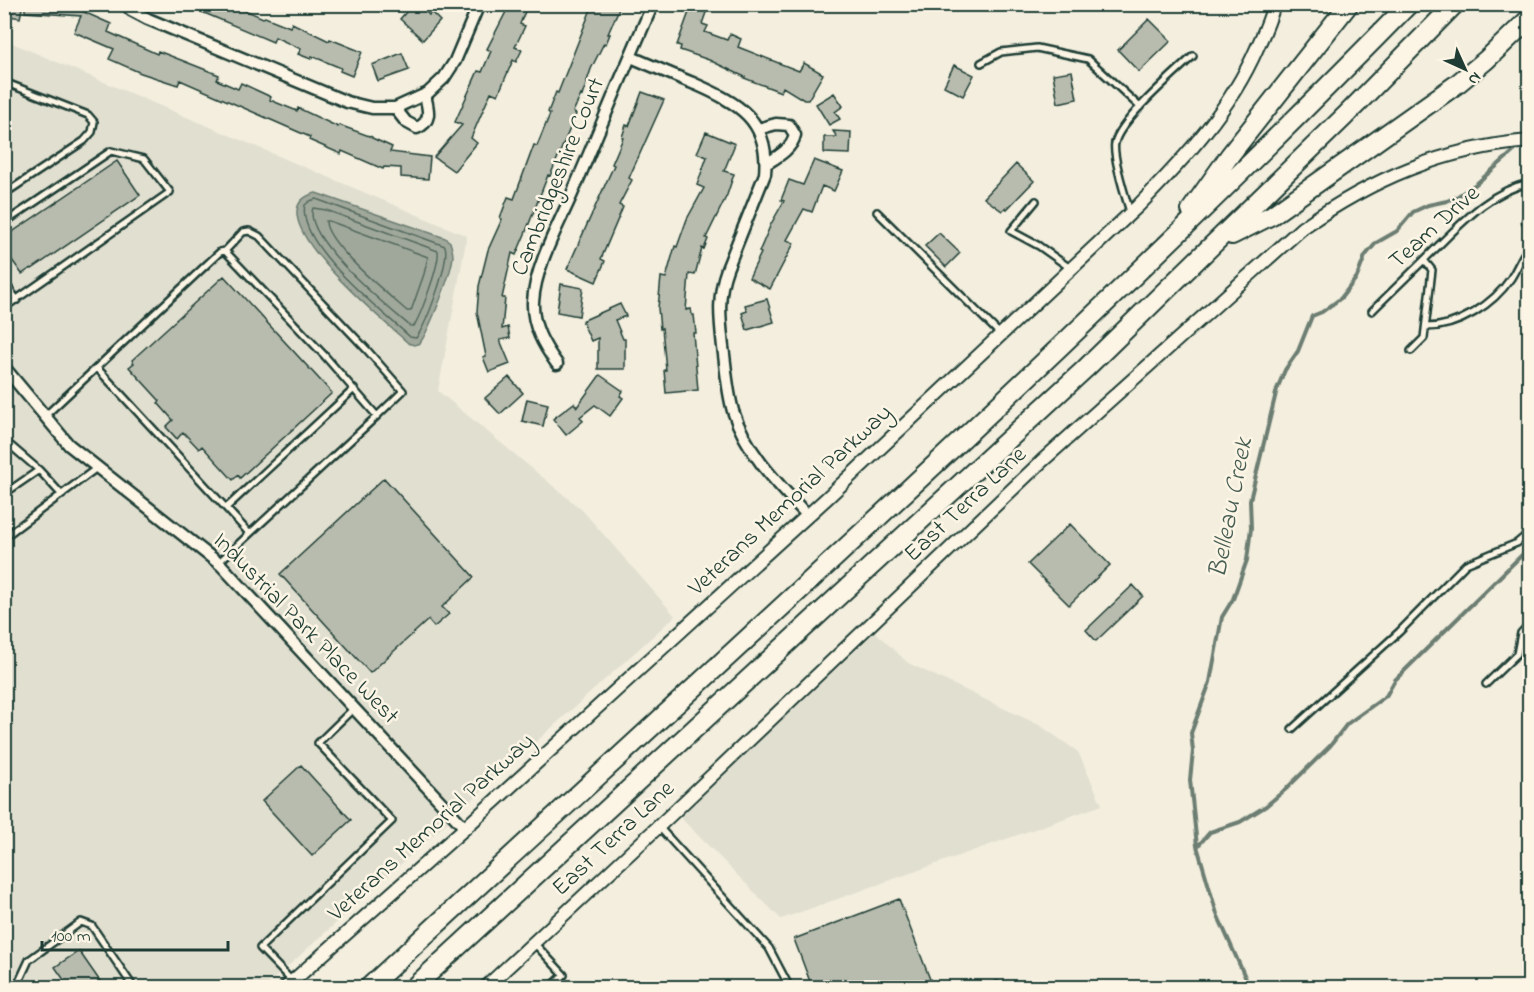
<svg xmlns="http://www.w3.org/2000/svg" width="1534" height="992" font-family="'Indie Flower',sans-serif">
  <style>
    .built { fill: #e1dfd0 }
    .water { fill: #a0a89b; stroke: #6c7d72; stroke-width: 1.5 }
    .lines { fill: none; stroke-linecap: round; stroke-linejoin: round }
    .shore { stroke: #53685d; stroke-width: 1.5 }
    .stream { stroke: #6c7d72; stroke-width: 4 }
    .building { fill: #b8bcae; stroke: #1f3d34; stroke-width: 1.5 }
    .service-casing { stroke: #1f3d34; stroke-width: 10 }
    .minor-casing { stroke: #1f3d34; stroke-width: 15 }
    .tertiary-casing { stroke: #1f3d34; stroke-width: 16 }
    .motorway-casing { stroke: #1f3d34; stroke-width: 22 }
    .service { stroke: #fcf5e5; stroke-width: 5 }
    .minor { stroke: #fcf5e5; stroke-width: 10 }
    .tertiary { stroke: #fcf5e5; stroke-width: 12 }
    .motorway { stroke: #fcf5e5; stroke-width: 18 }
    .labels { text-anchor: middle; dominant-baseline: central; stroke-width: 5; stroke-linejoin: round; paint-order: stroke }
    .street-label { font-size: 24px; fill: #1f3d34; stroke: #fcf5e5 }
    .water-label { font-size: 26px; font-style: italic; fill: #465d53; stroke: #fcf5e5 }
  </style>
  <rect width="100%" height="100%" fill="#f3eede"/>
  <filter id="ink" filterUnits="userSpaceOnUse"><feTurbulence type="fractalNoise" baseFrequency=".0167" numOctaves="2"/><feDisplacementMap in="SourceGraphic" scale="12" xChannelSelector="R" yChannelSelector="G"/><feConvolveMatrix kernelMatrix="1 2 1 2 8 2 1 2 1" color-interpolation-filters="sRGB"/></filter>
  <g filter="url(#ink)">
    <path class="built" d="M7 41 467 236 438 391 582 510 675 616 265 987H5L4 43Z
      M875 632 908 663 1041 726 1078 752 1102 805 781 919 680 817Z"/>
    <path class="water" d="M316 193 445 238 450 242C451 246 453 251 453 256 452 273 430 328 420 343L414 345 408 343C390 326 246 210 316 193Z"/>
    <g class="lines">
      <path class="shore" d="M316 199 445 246C450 262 427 323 416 338L410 337C382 311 296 245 305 205L310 201Z
        M313 208 326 210 438 251C440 264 421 314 414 326H410C388 307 302 238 313 208Z
        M326 221H329L428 257 424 274 411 311H407C389 295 325 243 326 221Z"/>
      <path class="stream" d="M1198 846 1210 832 1240 822 1266 806 1286 789 1330 746 1347 724 1386 696 1395 680 1530 547
        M1250 988 1217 914 1197 846 1190 780 1193 751 1191 733 1210 682 1222 617 1233 599 1247 560 1251 528 1250 500 1277 389 1285 370 1298 351 1312 316 1322 312 1341 298 1357 277 1365 256 1376 243 1397 231 1413 212 1428 205 1447 201 1458 196 1476 184 1521 145"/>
    </g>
    <path class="building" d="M4 4H23L20 18 4 15Z
      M25 4H66L111 24 108 32 157 54 158 51 219 75 217 80 238 89 241 83 271 97 270 100 297 111 298 108 338 127 339 125 372 137V138L392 147 390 152 430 157 428 179 401 177V168L384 167 383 169 342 151 341 154 309 140 310 137 180 80 178 85 141 73 109 59 114 49 74 32 81 16 25 12Z
      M205 4H242L240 8 263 18 265 17 290 27 292 23 329 41 330 39 362 52 352 76 340 71 341 68 312 56 311 59 298 54 301 49 275 37 273 42 202 12Z
      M413 4H418L429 15 431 12 440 21 423 40 400 19Z
      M510 4H528L520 24 525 26 515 47 522 50 516 62 513 60 498 95 491 92 471 138 477 143 454 171 434 157 462 125 455 122 478 71 482 72 491 51 487 49Z
      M593 4H621L608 34H610L606 44 604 43 591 69 582 96 581 95 573 112 576 114 550 176 548 175 525 234 516 255 512 253 502 298H505L502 329 508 327 510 338 500 340 510 364 489 372 483 357 486 356 477 312 479 286 488 250 502 219 500 218 508 197 514 199 534 145 537 146 550 114 548 112 556 92 558 93Z
      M692 4H709L702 24 708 26 705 32 727 40 730 34 741 39 738 47 799 71 804 63 823 74 808 100H804L783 87 781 92 744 78 745 77 709 60 680 50 681 46 677 45Z
      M1149 19 1171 41 1139 72 1118 50Z
      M402 53 409 70 378 81 372 65Z
      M954 65 974 75 963 96 944 86Z
      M1072 71 1077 99 1058 103 1053 74Z
      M642 92 664 100 629 178 632 180 619 205 623 207 601 259 605 261 596 282 567 269 614 165 612 164 623 138 622 137 626 125 629 126Z
      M834 93 843 106 835 112 840 119 829 125 816 104Z
      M833 131 851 132 850 154 824 153V137H837Z
      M706 132 735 144 724 171 734 174 727 195 706 238 708 239 704 249 702 248 695 275 689 274 686 310 691 309 692 315H694L696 333H693L698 390 666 393 664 370H666L662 328 660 329 658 308 661 277 666 278 675 246 677 247 687 219 704 188 697 185 707 157 697 153Z
      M814 160 843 171 834 191 822 186 812 212 804 209 787 240 794 243 770 289 749 278 761 253 759 252 771 224 784 201 781 200 789 180 803 185Z
      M117 161 140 195 32 269 31 268 22 274 4 249V242L10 238 8 235Z
      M1016 164 1034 181 1007 209 1005 208 1002 211 984 198Z
      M939 233 960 253 946 267 925 246Z
      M224 276 332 393 240 478 238 475 233 480 202 446 199 449 183 432 177 439 166 427 173 420 158 403 160 401 129 367 134 363 132 360Z
      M561 284 583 288 579 316 557 312Z
      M767 299 774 322 747 330 742 313 747 311 745 305Z
      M620 304 626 316 615 320 623 339H625V369H598V338L591 341 582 321Z
      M600 375 623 391 620 396 623 398 610 416 595 405 580 417 583 421 566 435 553 419 574 403 577 407Z
      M509 377 523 393 500 414 485 398Z
      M527 399 548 404 543 426 522 421Z
      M384 478 474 577 442 607 449 614 441 621 434 627 428 620 370 673 280 574Z
      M1070 524 1110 565 1069 605 1028 564Z
      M1133 585 1143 596 1096 641 1086 630Z
      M301 765 351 820 312 856 262 801Z
      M899 899 933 987H812L794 939Z
      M79 951 104 987H69L55 967Z"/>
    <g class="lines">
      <g class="service-casing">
        <path id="service" d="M981 63 1001 52 1037 48 1088 59 1140 107
          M4 82 88 115 94 122 92 132 84 141 4 194
          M1036 201 1011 231 1039 246 1070 268
          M877 212 1000 334
          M1130 212C1126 199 1112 155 1115 143 1120 120 1174 74 1193 56
          M4 223 111 151 144 159 170 192 4 308
          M225 251 243 232 249 231 259 236 367 350 403 391 377 416
          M4 281 17 300
          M1372 311C1392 291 1412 272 1432 252 1460 225 1489 191 1530 183
          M1426 327C1458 327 1493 305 1511 278 1518 267 1522 255 1530 245
          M1411 351 1424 338 1432 270 1424 260
          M97 368 249 533
          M45 416 220 252 225 251 324 355 377 416 218 563
          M4 440 39 470
          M4 494 39 470 62 495
          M226 508 354 389
          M6 536 98 467
          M1486 684 1517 654 1521 633 1530 623
          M1292 729 1399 632 1466 564 1517 543 1530 532
          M659 827 769 948 790 988
          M535 944 564 975 550 988
          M292 981 260 948 392 821 318 743 354 708
          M16 988 29 960 81 922 92 926 134 988
          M996 988 997 985"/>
      </g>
      <g class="minor-casing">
        <path id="minor" d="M126 4 131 10 148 19 347 102 372 108H395L428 93 444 78 455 61 479 4
          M631 57C652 66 673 75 695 84 738 103 770 120 765 174L727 269C717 296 720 319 723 347 726 368 727 390 733 411 747 454 778 484 808 516
          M395 108 406 122 417 128C433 121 428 109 425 95
          M758 129 776 124 789 125 795 135C792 149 777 157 766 164
          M1528 221 1530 223
          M557 364C544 346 532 326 533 302 535 267 558 226 572 194 599 131 625 67 653 4
          M4 367 69 445 221 565 465 828"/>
      </g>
      <g class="tertiary-casing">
        <path id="tertiary" d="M285 988 465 828 827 498 1138 206C1185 158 1230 110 1257 48 1264 33 1270 20 1274 4
          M485 988 659 826 1042 461 1302 228C1372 179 1443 148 1530 141"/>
      </g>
      <g class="motorway-casing">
        <path id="motorway" d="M1191 210 1230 155 1349 4
          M1232 235 1272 215 1457 84 1486 60 1530 18
          M368 988C718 664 1075 345 1409 4
          M413 988 1085 369 1345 116 1455 4"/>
      </g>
      <use href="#service" class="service"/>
      <use href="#minor" class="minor"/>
      <use href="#tertiary" class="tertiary"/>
      <use href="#motorway" class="motorway"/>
    </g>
  </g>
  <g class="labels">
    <g class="street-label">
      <text transform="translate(559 177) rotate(-68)">Cambridgeshire Court</text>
      <text transform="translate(1435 228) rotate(-42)">Team Drive</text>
      <text transform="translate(791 501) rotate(-43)">Veterans Memorial Parkway</text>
      <text transform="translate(966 505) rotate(-43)">East Terra Lane</text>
      <text transform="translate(305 629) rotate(46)">Industrial Park Place West</text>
      <text transform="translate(432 828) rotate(-42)">Veterans Memorial Parkway</text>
      <text transform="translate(614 839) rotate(-43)">East Terra Lane</text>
    </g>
    <g class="water-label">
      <text transform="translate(1232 508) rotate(-79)">Belleau Creek</text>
    </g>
  </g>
  <rect width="1534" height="992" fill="none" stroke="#fcf5e5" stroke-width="24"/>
  <rect x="12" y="12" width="1510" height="968" fill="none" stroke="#1f3d34" stroke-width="2" filter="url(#ink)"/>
  <g transform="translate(1465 69) rotate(135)" stroke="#fcf5e5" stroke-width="4.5" paint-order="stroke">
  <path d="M0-4.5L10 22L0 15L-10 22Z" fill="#1f3d34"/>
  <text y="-9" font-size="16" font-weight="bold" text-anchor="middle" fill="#1f3d34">N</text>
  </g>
  <path d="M42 941v9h186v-9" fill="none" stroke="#1f3d34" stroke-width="3"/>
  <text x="51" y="941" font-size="18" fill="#1f3d34" stroke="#fcf5e5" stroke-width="4.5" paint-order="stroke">100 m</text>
</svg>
